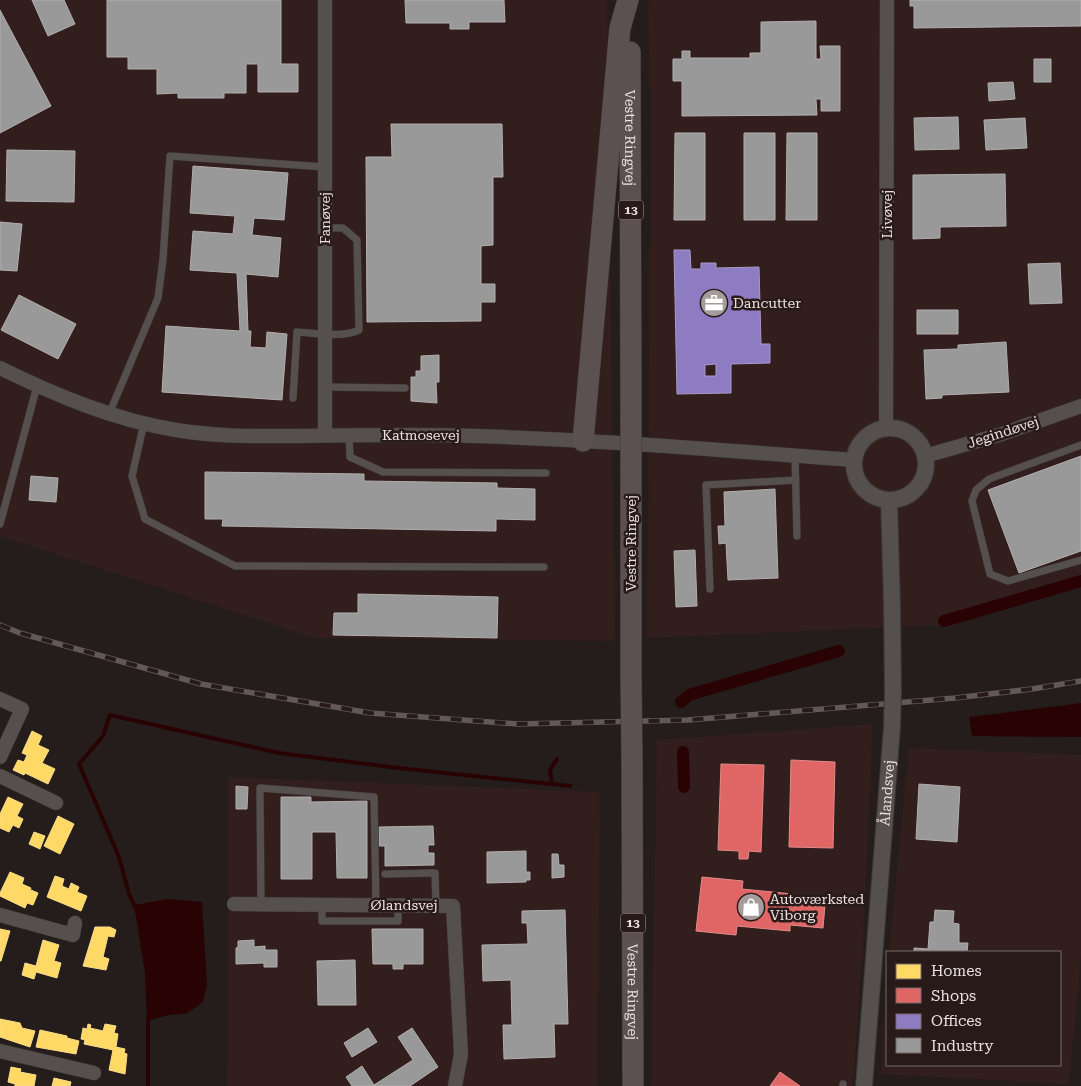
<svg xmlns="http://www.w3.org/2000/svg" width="1081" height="1086" font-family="'Roboto Serif',serif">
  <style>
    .built { fill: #311e1d }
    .water { fill: #290304 }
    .homes { fill: #ffd966; stroke: #f9db8a }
    .shops { fill: #e06666; stroke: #e38b8a }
    .offices { fill: #8e7cc3; stroke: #aa9acb; fill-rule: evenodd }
    .industry { fill: #999; stroke: #b2aeae }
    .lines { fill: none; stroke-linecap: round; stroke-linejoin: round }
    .stream { stroke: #290304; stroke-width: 4 }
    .canal { stroke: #290304; stroke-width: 12 }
    .service-casing { stroke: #3d3737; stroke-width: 8 }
    .minor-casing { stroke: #3d3737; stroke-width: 15 }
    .tertiary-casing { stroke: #3d3737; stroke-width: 18 }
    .primary-casing { stroke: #3d3737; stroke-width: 22 }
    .service { stroke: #554f4e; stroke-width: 7 }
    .minor { stroke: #554f4e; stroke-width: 14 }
    .tertiary { stroke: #554f4e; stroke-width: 16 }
    .primary { stroke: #5c5151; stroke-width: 21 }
    .rail-casing { stroke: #605958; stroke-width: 5.5 }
    .rail { stroke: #281a19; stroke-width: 4; stroke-dasharray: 11; stroke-linecap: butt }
    .tertiary-bridge-casing { stroke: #3d3737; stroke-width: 18; stroke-linecap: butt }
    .primary-bridge-casing { stroke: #3d3737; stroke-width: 22; stroke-linecap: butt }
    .tertiary-bridge { stroke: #554f4e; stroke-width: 16 }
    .primary-bridge { stroke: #5c5151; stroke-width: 21 }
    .labels { text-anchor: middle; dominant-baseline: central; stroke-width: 5; stroke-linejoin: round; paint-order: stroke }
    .shield { fill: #281a19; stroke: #b0a5a4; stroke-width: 1 }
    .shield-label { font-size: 12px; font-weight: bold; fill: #ebe0df }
    .street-label { font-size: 14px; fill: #ebe0df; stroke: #281a19 }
    .poi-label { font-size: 14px; fill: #ebe0df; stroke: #281a19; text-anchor: start }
  </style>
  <rect width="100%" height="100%" fill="#241d1c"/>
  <path class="built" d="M0 0H607L615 641 315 638 0 536Z
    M648 0H1081V585L947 625 647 638 651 126Z
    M873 724 863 942 853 1086H651L657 740Z
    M909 748 1081 755V956L1069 1084 881 1074 887 976V1065H1060V952H889Z
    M228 777 600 792 597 1086H227Z"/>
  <path class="water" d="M1081 703V737L972 736 969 717Z
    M168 899 202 902 207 985 203 1002 186 1014 169 1015 147 1021 145 973 134 905Z"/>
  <path class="homes" d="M32 731 42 736 38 745 49 750 42 763 55 769 48 784 25 773 24 775 13 770 18 760 24 762 27 755 22 753Z
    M8 797 23 804 17 816 23 819 19 828 13 825 9 832 0 828V814Z
    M58 816 74 824 60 854 44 846Z
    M34 832 45 836 40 849 29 844Z
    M10 872 24 878 22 884 31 888 29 893H30L31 890 38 893 33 905 27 903 25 908 0 896V893Z
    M55 876 64 879 62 886 69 889 71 883 79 887 77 892 87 896 81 911 47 897Z
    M95 927H110L116 930 114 937 108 936 107 940 103 957 109 959 106 970 83 966Z
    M0 929 10 931 1 961H0Z
    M43 940 59 945 54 961 61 963 57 978 36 972 34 979 22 975 25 963 36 966Z
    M0 1019 20 1023 22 1028 35 1031 30 1047 0 1037Z
    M88 1024 91 1025 90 1028 103 1031 105 1024 116 1026 114 1033 118 1034 116 1047 125 1049 124 1053 127 1054 125 1074 109 1070 113 1050 84 1044 85 1040 81 1039 83 1028 87 1029Z
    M40 1030 67 1036V1038L79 1041 76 1054 36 1047Z
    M11 1067 21 1069 20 1072 36 1075 34 1086H15V1084L8 1082Z
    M54 1078 71 1082 70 1086H52Z"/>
  <path class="shops" d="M791 760 835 762 833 848 789 847Z
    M721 764 764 765 761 852 749 851 748 859H739V851L718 850Z
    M702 877 743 881 742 889 793 894V901L825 905 823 928 790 925V931L737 926 736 935 696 931Z
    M780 1072 800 1086H770Z"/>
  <path class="offices" d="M674 250H690L691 269H701V263H716V268L759 267 761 344H770V363L731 364V393L677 394ZM716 364V376H705V365Z"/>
  <path class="industry" d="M32 0H64L75 24 48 36Z
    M107 0H281V64H298V92H258V64H246V93H224V98H178V93L157 94V69H128V57H107Z
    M405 0H504L505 22H469V29H450V23H406Z
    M910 0H1081V26L914 28V6H910Z
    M0 10 51 106 0 133Z
    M816 21V59H821L820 46H840V111H821V99H816L817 115 682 116V81H673V59H682V51H690V58H750V53H761V22Z
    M1034 59H1051V82H1034Z
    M1013 82 1015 99 989 101 988 83Z
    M958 117 959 149 915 150 914 118Z
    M1025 118 1027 148 986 150 984 120Z
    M391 124H502L503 177H493V245L481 246V284H495V302H481V321L367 322 366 157H392Z
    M675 133H705V220H674Z
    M744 133H775V220H744Z
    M787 133H817V220H786Z
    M7 150 75 151 74 202 6 201Z
    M193 166 288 173 284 220 254 218 252 235 281 238 278 277 246 274 248 331H251L250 347 266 348 267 332 287 334 282 400 162 392 166 326 240 331 237 273 190 270 193 231 233 234 235 216 190 213Z
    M1005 174 1006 226 940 227V238L913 239V175Z
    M0 222 22 224 17 271 0 270Z
    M1060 263 1062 303 1030 304 1028 264Z
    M19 295 76 324 58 359 1 330Z
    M917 310H958V334H917Z
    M1006 342 1009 392 942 395V398L926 399 924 350 958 349V345Z
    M439 355V382H436L437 403 411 401V377H416V371H421V356Z
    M1081 456V551L1019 573 988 490Z
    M205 472 364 474V481L497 483V488L535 489V520L496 519V531L222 526 223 519H205Z
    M31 476 58 478 56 502 29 500Z
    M775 489 778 578 728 580 726 543 719 544 718 526H725L724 492Z
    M695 550 697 606 676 607 674 551Z
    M358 594 498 597 497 638 333 635 334 613H358Z
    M919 784 960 787 957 842 916 839Z
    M236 786 248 787 247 809H236Z
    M281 797H311V802L367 801V878H337L336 832H312V879H281Z
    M433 826 434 845H428V853H434V865L385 866V846H379V827Z
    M526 851V872H530V880H526V882L487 883V852Z
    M552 854H558L559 865H564V877L552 878Z
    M565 910 568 1024H554L555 1057 504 1059 503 1025H512L511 980 483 981 482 945 528 944 527 923H522V911Z
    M935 910 954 911 953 923 959 924V943H968L967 952H914V948L928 949 930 922H934Z
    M372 929H423V964H403V969H393V964H373Z
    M254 940V947L265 946V950H277V967H264V963L236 964V948L238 947V941Z
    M355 960 356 1005H318L317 961Z
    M368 1028 377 1042 352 1057 344 1043Z
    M412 1028 438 1067 410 1086H352L346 1077 362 1066 374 1085 413 1060 398 1037Z"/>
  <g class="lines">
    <path class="stream" d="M557 759 550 770 552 784 570 786
      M128 890 119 857 79 764 103 736 110 715 279 753 407 769 552 784
      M129 894 136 909
      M148 1018V1086"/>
    <path class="canal" d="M944 621 1081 581
      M681 702 689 695 839 651
      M683 752 684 787"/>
    <g class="service-casing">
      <path id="service" d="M325 387 405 388
        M293 398 297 332C315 333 343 338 359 330L357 240 343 228H325
        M109 414 158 298 163 259 170 156 325 167
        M144 423 132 476 145 519 235 566 544 567
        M349 435 350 457 383 472 546 473
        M1081 445 989 479 976 490 972 501 990 574 1008 581 1081 560
        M795 456 797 536
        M0 524 37 386
        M710 589 706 485 796 480
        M385 874 435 873 436 906
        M261 904 260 788 374 797 376 905
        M322 905V921H398V905
        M843 1086V1084"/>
    </g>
    <g class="minor-casing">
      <path id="minor" d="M325 0V435
        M0 368C55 395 114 420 176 430 217 437 260 436 302 436 360 435 418 434 476 436 602 440 728 451 854 460
        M886 428 887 0
        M925 456 1002 434 1081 406
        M0 699 22 709 0 757
        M0 776 56 803
        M234 904 453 906 461 1054 455 1086
        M0 915 73 935 75 923
        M0 1051 94 1073"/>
    </g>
    <g class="tertiary-casing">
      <g id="tertiary">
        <circle cx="890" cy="464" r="36"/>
        <path d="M889 500 892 605 893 691"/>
        <path id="s1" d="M864 1086 892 727"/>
      </g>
    </g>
    <g class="primary-casing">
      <g id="primary">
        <path id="s2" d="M630 52 631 419"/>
        <path d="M583 441 620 28 628 0"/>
        <path d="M631 469V676"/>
        <path id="s3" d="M632 760 633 1086"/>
      </g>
    </g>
    <use href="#service" class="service"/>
    <use href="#minor" class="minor"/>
    <use href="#tertiary" class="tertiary"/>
    <use href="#primary" class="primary"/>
    <g class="rail-casing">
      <path id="rail" d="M0 625 20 633 201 684 370 713 518 724 688 720 955 698 1032 689 1081 681"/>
    </g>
    <use href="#rail" class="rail"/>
    <g class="tertiary-bridge-casing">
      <path id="tertiary-bridge" d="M892 727 893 691"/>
    </g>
    <g class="primary-bridge-casing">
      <path id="primary-bridge" d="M631 419V469
        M631 676 632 760"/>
    </g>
    <use href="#tertiary-bridge" class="tertiary-bridge"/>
    <use href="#primary-bridge" class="primary-bridge"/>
  </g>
  <defs>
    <g id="office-disc" transform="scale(1.4375)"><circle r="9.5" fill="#a59c9b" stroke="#281a19"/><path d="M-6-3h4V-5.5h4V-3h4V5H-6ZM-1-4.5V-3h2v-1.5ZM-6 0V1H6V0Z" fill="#fff"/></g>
    <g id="shop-disc" transform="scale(1.4375)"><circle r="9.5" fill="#a59c9b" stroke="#281a19"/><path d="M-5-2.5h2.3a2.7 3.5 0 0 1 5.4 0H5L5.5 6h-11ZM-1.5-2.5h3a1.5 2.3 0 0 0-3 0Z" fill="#fff"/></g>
  </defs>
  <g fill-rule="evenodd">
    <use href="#office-disc" x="714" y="303"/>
    <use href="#shop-disc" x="751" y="907"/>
  </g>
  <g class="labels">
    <g class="shield">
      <rect x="618.5" y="200.5" width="25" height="19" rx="4"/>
      <rect x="620.5" y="913.5" width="25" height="19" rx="4"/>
    </g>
    <g class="shield-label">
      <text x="631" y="210">13</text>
      <text x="633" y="923">13</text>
    </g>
    <g class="street-label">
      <text stroke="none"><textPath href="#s2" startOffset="86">Vestre Ringvej</textPath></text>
      <text transform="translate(887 214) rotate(-90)">Livøvej</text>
      <text transform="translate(325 218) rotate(-90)">Fanøvej</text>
      <text transform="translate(1003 432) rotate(-18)">Jegindøvej</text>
      <text x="421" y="435">Katmosevej</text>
      <text transform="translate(631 543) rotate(-90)">Vestre Ringvej</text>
      <text stroke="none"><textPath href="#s1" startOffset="294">Ålandsvej</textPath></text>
      <text x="404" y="905">Ølandsvej</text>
      <text stroke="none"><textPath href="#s3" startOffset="232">Vestre Ringvej</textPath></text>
    </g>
    <g class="poi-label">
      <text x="733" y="303">Dancutter</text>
      <text x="770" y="899">Autoværksted<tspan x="770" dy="16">Viborg</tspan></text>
    </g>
  </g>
  <rect x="886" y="951" width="175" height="115" fill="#281a19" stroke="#766968"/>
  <rect x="896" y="964" width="25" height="15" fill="#ffd966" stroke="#766968"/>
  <text x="931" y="976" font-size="15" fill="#ebe0df">Homes</text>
  <rect x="896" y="988" width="25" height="15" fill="#e06666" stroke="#766968"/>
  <text x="931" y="1001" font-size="15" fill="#ebe0df">Shops</text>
  <rect x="896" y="1014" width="25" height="15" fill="#8e7cc3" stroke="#766968"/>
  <text x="931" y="1026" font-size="15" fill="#ebe0df">Offices</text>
  <rect x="896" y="1038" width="25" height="15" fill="#999999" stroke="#766968"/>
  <text x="931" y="1051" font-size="15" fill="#ebe0df">Industry</text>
</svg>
